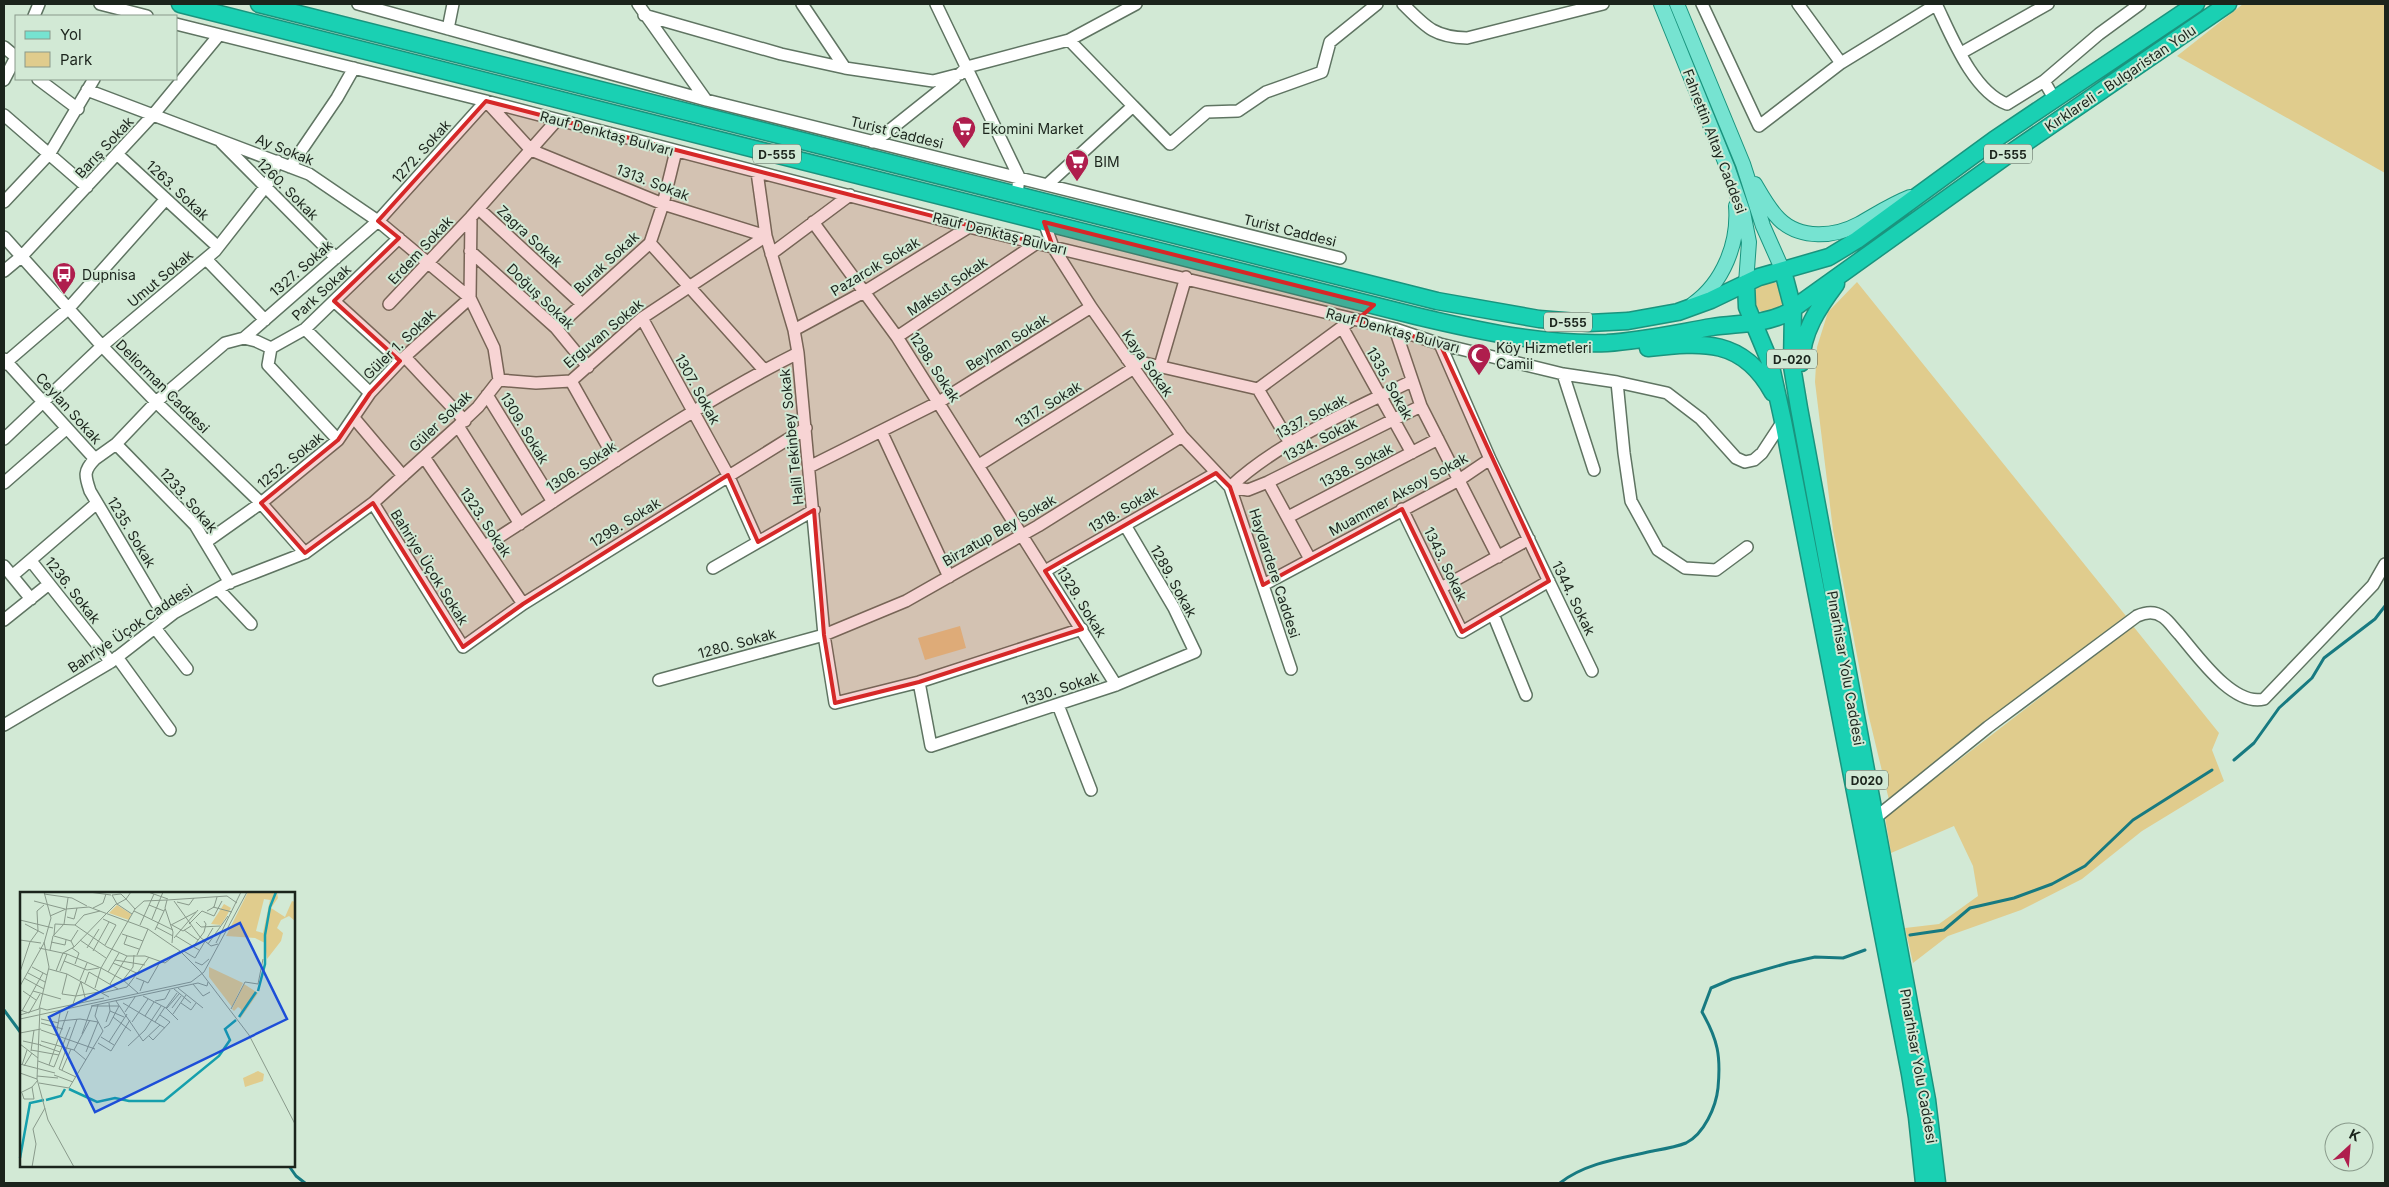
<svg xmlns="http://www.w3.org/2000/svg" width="2389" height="1187" font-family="Inter,sans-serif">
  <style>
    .green { fill: #e0cc8d }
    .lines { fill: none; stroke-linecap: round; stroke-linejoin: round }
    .stream { stroke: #177a81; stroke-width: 3 }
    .minor-casing { stroke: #5f7462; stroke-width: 14 }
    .major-casing { stroke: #1a947e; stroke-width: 16 }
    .highway-casing { stroke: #1a947e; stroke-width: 19 }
    .minor { stroke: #fff; stroke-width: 11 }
    .major { stroke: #76e3d1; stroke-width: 14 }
    .highway { stroke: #1ad0b3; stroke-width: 16 }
    .marked { fill: #d62828; fill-opacity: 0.2; stroke: #d62828; stroke-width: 4; stroke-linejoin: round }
    .labels { text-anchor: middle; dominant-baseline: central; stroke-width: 4; stroke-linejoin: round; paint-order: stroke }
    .shield { fill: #d2e9d5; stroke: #525f54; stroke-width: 1 }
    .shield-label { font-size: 12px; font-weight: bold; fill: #1b241c }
    .street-label { font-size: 14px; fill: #1b241c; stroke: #d2e9d5 }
    .poi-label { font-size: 14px; fill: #1b241c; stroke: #d2e9d5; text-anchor: start }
    .inset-river { fill: none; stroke: #159fac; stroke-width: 2.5 }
    .inset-road { fill: none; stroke: #899a8b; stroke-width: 1 }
    .view { fill: #1d4ed8; fill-opacity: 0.15; stroke: #1d4ed8; stroke-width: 2.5 }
    .inset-edge { fill: none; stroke: #1b241c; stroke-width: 2.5 }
  </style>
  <rect width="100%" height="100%" fill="#d2e9d5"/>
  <path class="green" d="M2243 4H2385V173L2177 56Z
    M1752 297a16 16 0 1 1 32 0a16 16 0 1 1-32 0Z
    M1857 282 2126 616 2012 702 1889 800 1868 713 1833 530 1815 382 1817 347 1828 312Z
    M960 626 966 648 925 660 918 638Z
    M2133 626 2219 733 2212 750 2224 781 2142 831 2082 879 2021 910 1948 936 1913 963 1905 928 1939 924 1978 896 1973 866 1954 826 1891 853 1885 817Z"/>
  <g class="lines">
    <path class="stream" d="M2234 760 2254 743 2279 708 2312 678 2324 658 2375 619 2385 606
      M1910 935 1944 930 1970 908 2014 898 2052 884 2085 866 2133 820 2212 770
      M4 1010 21 1033
      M289 1166 296 1176 305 1183
      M1560 1183C1585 1163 1622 1158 1653 1151 1664 1149 1676 1147 1686 1143 1704 1134 1716 1107 1718 1088 1721 1056 1718 1040 1702 1012L1711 988 1732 979 1788 963 1815 957 1843 958 1865 950"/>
    <g class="minor-casing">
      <path id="minor" d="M100 4 147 16
        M358 4 706 100 1340 258
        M638 4 706 100
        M802 4 845 68
        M936 4 1019 177 1017 195
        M1403 4C1426 27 1434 37 1467 38L1603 4
        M1702 4 1759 126 1841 63 1937 4
        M1798 4 1841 63
        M1936 4C1951 35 1973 92 2007 104L2044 81 2055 100
        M644 15 781 54 845 68 933 81 960 74 967 67 1069 40 1136 4
        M34 16 39 4
        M176 24 486 101 969 227 1395 329 1440 344 1563 374 1617 382 1667 393 1701 419 1736 458 1745 462 1754 460 1762 453 1783 421
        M448 29 453 4
        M4 47 16 57
        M1961 53 2048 4
        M38 79 78 109
        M4 80 16 57
        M2044 81 2099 34 2140 4
        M87 90 309 174 378 221 470 298 400 361 370 393 338 440 261 503 206 542
        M1133 106 1170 144 1207 112 1238 111 1266 92 1322 72 1330 42 1377 4
        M4 115 87 187
        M221 142 336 258
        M872 142 886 133 955 78
        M117 154 218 247
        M290 167 337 98 354 68
        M757 172 766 236 794 330 798 353 824 635 835 703 919 682 1082 629
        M1048 184 1133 106 1069 40
        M4 202 50 153 94 79
        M479 209 582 304
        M813 222 897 337 1116 685
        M1044 222 1053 247 1091 307 1147 387 1182 436 1230 487 1291 669
        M4 237 102 346 156 402 261 503 305 553
        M650 243 764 370
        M470 251 556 328 588 367
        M771 254 850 195
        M206 259 265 320
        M4 271 22 256 153 115 219 35
        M334 301 400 361
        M389 304 471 217
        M642 318 728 475 758 542
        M1342 327 1412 453
        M556 328 650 243 663 204 676 151
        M305 329 370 393
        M1395 329 1421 406 1498 557
        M794 330 864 292 969 227
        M897 337 1037 243
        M244 338 378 221 486 101 531 150 663 204 766 236
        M1440 344 1490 459 1592 671
        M271 348 268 365 338 440
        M405 357 465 421
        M4 359 95 459 116 444 156 402 225 343 244 338 256 341 271 348 305 329 399 238
        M1127 359 1258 389 1353 319
        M4 364 68 309 165 200
        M1160 366 1186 277
        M1563 374 1594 470
        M499 380 536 383 571 381 642 318 766 236
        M571 381 616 461
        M1617 382 1624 453 1631 501 1658 550 1685 568 1716 570 1747 547
        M1258 389 1290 443
        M487 395 553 502
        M354 418 403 476
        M458 426 520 524
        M881 431 949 577
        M4 439 102 346 215 251 269 182 277 161
        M116 444 195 525 230 583
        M424 457 523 604
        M95 459C83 471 85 476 90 491L166 619
        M979 465 1134 368
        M809 467 939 402 1091 307
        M1268 482 1310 559
        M4 483 67 428
        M1230 487C1278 442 1353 409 1412 381
        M1230 487 1248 490 1268 482 1421 406
        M373 503 463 647 523 604 806 428
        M1402 509 1462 632 1549 581
        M1288 517 1438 439
        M485 546C589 480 688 408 798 353
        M31 561 111 662
        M4 566 31 599
        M713 568 814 510
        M1045 571 1216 473
        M12 576 97 503
        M1263 585 1459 480 1490 459
        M1441 588 1529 539
        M218 589 251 624
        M1493 614 1526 695
        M4 620 49 584
        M155 628 187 669
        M117 657 170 730
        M659 680 824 635 906 601 1038 526 1182 436
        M919 682 931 746 1116 685 1195 652 1174 608 1125 525
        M1058 705 1091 790
        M4 725 111 662 174 613 228 583 305 553 373 503 458 426 478 407 499 380 494 348 470 298 471 217 557 120
        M1874 819 1988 727 2137 616C2146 612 2155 611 2163 617 2169 621 2174 629 2179 634 2197 655 2233 707 2264 699L2373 585 2385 564"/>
    </g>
    <g class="major-casing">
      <path id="major" d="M1661 4 1728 169 1743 212 1749 242 1746 283
        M1677 4 1743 164 1763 226 1783 271
        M1755 184C1762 196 1769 209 1779 219 1800 240 1835 237 1859 224 1877 214 1890 205 1910 197
        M1693 304C1723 283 1739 243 1736 206"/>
    </g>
    <g class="highway-casing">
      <path id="highway" d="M180 4 1416 316C1479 331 1542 345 1607 343 1642 341 1677 333 1712 327 1737 323 1763 325 1787 313L2009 154 2228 4
        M259 4 1437 301 1539 319 1589 323 1628 321 1678 312 1711 300 1759 277 1829 257 1857 240 1994 140 2196 4
        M1783 271 1793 309 1792 366 1799 408 1927 1100 1937 1183
        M1746 283 1747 307 1770 362 1783 421 1910 1074 1917 1117 1924 1183
        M1648 348C1703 342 1743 338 1773 393
        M1801 363C1802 332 1818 308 1836 284"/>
    </g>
    <use href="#minor" class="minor"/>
    <use href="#major" class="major"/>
    <use href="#highway" class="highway"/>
  </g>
  <path class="marked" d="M486 101 1053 247 1044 222 1374 305 1357 320 1440 344 1549 581 1462 632 1402 509 1263 585 1230 487 1216 473 1045 571 1082 629 919 682 835 703 824 635 814 510 758 542 728 475 523 604 463 647 373 503 305 553 261 503 338 440 370 393 400 361 334 301 399 238 378 221Z"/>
  <defs>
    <g id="supermarket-pin" transform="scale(1.25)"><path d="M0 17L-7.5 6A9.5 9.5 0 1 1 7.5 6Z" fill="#af1e4d" stroke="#d2e9d5"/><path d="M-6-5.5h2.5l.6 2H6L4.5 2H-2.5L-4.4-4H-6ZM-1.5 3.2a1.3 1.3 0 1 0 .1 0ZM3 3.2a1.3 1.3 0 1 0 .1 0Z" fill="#fff"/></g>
    <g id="bus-pin" transform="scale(1.25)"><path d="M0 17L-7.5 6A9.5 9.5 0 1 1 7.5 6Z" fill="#af1e4d" stroke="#d2e9d5"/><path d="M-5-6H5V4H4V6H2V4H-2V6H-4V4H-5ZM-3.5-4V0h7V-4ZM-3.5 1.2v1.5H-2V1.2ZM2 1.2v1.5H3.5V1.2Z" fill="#fff"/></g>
    <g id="mosque-pin" transform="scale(1.25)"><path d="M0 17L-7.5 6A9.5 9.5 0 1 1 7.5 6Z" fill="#af1e4d" stroke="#d2e9d5"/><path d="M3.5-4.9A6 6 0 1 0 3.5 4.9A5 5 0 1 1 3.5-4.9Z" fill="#fff"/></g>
  </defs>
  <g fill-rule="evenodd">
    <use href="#supermarket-pin" x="964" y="128"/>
    <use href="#supermarket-pin" x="1077" y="161"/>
    <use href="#bus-pin" x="64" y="274"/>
    <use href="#mosque-pin" x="1479" y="355"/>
  </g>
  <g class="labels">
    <g class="shield">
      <rect x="753" y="144.5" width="48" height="19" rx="4"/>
      <rect x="1984" y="144.5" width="48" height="19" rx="4"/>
      <rect x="1544" y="312.5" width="48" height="19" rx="4"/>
      <rect x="1767" y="349.5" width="50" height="19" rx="4"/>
      <rect x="1846" y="770.5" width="42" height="19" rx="4"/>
    </g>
    <g class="shield-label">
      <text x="777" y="154">D-555</text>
      <text x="2008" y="154">D-555</text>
      <text x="1568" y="322">D-555</text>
      <text x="1792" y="359">D-020</text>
      <text x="1867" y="780">D020</text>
    </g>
    <g class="street-label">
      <text transform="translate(2120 78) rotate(-34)">Kırklareli - Bulgaristan Yolu</text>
      <text transform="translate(897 132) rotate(14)">Turist Caddesi</text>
      <text transform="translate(607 133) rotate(15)">Rauf Denktaş Bulvarı</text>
      <text transform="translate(1715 141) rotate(69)">Fahrettin Altay Caddesi</text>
      <text transform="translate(104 147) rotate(-47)">Barış Sokak</text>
      <text transform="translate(285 149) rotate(22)">Ay Sokak</text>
      <text transform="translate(421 151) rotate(-48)">1272. Sokak</text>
      <text transform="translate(653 182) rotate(21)">1313. Sokak</text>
      <text transform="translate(288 189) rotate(45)">1260. Sokak</text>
      <text transform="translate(178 190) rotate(43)">1263. Sokak</text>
      <text transform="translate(1290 230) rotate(14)">Turist Caddesi</text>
      <text transform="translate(1000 233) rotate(14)">Rauf Denktaş Bulvarı</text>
      <text transform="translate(530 236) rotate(43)">Zagra Sokak</text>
      <text transform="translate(420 250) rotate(-47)">Erdem Sokak</text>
      <text transform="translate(606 262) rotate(-43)">Burak Sokak</text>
      <text transform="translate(875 266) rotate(-31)">Pazarcık Sokak</text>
      <text transform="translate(301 268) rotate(-41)">1327. Sokak</text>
      <text transform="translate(160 278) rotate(-40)">Umut Sokak</text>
      <text transform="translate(947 286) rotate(-34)">Maksut Sokak</text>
      <text transform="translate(321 292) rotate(-43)">Park Sokak</text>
      <text transform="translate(541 296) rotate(44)">Doğuş Sokak</text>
      <text transform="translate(1393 330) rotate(15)">Rauf Denktaş Bulvarı</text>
      <text transform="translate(603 333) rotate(-40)">Erguvan Sokak</text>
      <text transform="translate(1007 342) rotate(-32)">Beyhan Sokak</text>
      <text transform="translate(399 344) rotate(-44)">Güler 1. Sokak</text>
      <text transform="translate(1148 363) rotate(55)">Kaya Sokak</text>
      <text transform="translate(935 367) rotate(57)">1298. Sokak</text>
      <text transform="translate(1390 383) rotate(61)">1335. Sokak</text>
      <text transform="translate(163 386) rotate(45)">Deliorman Caddesi</text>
      <text transform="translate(698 389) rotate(61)">1307. Sokak</text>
      <text transform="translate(1048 404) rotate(-32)">1317. Sokak</text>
      <text transform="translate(69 408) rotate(48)">Ceylan Sokak</text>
      <text transform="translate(1311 416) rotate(-28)">1337. Sokak</text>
      <text transform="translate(440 421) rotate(-44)">Güler Sokak</text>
      <text transform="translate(525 428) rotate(59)">1309. Sokak</text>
      <text transform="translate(791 437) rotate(-96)">Halil Tekinbey Sokak</text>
      <text transform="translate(1320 439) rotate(-26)">1334. Sokak</text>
      <text transform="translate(290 460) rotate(-39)">1252. Sokak</text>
      <text transform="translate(1356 465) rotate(-27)">1338. Sokak</text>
      <text transform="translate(581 466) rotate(-33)">1306. Sokak</text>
      <text transform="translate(1398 494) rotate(-29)">Muammer Aksoy Sokak</text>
      <text transform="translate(189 500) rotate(49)">1233. Sokak</text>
      <text transform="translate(1123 509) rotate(-30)">1318. Sokak</text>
      <text transform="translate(486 522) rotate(56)">1323. Sokak</text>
      <text transform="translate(625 522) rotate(-32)">1299. Sokak</text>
      <text transform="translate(999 530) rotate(-30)">Birzatup Bey Sokak</text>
      <text transform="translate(132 532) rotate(59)">1235. Sokak</text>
      <text transform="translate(1446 564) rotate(64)">1343. Sokak</text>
      <text transform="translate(430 567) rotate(58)">Bahriye Üçok Sokak</text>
      <text transform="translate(1275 573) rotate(72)">Haydardere Caddesi</text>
      <text transform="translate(1174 581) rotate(61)">1289. Sokak</text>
      <text transform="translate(73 590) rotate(52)">1236. Sokak</text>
      <text transform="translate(1574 598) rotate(64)">1344. Sokak</text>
      <text transform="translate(1082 602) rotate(58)">1329. Sokak</text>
      <text transform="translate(130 628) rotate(-34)">Bahriye Üçok Caddesi</text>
      <text transform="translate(737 643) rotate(-15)">1280. Sokak</text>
      <text transform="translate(1846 668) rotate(80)">Pınarhisar Yolu Caddesi</text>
      <text transform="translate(1060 688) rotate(-18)">1330. Sokak</text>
      <text transform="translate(1919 1066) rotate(80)">Pınarhisar Yolu Caddesi</text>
    </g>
    <g class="poi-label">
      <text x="982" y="128">Ekomini Market</text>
      <text x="1094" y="161">BIM</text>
      <text x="82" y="274">Dupnisa</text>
      <text x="1496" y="347">Köy Hizmetleri<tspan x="1496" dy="16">Camii</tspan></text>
    </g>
  </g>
  <g transform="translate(20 892)">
    <rect width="275" height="275" fill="#d2e9d5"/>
    <path d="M228 0H257L258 6 251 16 265 25 272 9 275 10V29L269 24 261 28 257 36 263 41 261 49 247 67 245 51 235 46 206 44ZM244 7 250 8 243 41 236 39ZM204 12 211 16 206 25 201 33 191 32ZM97 13 111 22 109 28 89 21ZM189 75 223 91 212 115 189 85ZM224 92 238 101 220 127 221 117 218 115 214 119 212 117ZM238 179 244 182 243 189 225 195 223 186Z" fill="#e0cc8d" fill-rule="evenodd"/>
    <path class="inset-river" d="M238 99 245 72V43L250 15 256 0M219 125 236 100M49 197 77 210 95 206 109 209H144L199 164 210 148 205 137 216 128M26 208 41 204 45 197M0 266 10 211 24 208"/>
    <path class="inset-road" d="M69 0 91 3M128 0 148 7M24 2 52 6 67 14M14 9 45 17M154 9 180 45 191 54 198 52M157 10 169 13 174 6M129 13 144 19M193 15 212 20M73 16 83 11 86 2M115 17 124 9 147 8M114 19 153 38M187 19 194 15 197 5M30 24 46 17 69 15 128 37 160 59 180 79M47 25 54 27 57 16M83 27 96 33 85 53M132 27 143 0M0 28 33 36M176 30 181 35 200 34M5 32 24 42M169 32 182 19 194 24 202 9M55 33 87 55 107 64H125L145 71 160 59M55 33 64 23 80 19M120 33 134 2M151 33 176 20M152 33 163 39 171 34M136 35 153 44M135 38 145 17M164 38 178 48M102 42 123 49M34 43 35 32 55 33M34 44 51 49M107 44 104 52 119 57M156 44 179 58M154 46 178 18M0 48 21 51M60 48 86 66M31 50 45 53 46 48M152 51 153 40 145 16 147 8 207 4 217 11M196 51 221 0M188 52 208 24M54 55 51 49 58 38M173 55 184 40 186 32 184 29M19 56 47 62 81 76 103 88 118 101M52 56 59 61 55 72M67 56 79 37M30 58 33 44 44 32 48 6M162 58 175 66 193 36M73 59 89 30M117 63 128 37M95 68 125 73M44 69 67 78 79 76M175 70 182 73 189 67M93 71 119 82M12 75 27 83M29 77 47 82 89 105M36 79 43 61 54 55 85 23 96 12H97L106 7 101 2 92 3 97 12 112 22M40 79 47 62M180 79 229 143 275 232M0 80 10 50 18 39 17 19 24 13M88 80 99 61M8 81 25 90M47 82 42 102 56 104 79 100M4 86 24 97M116 86 124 89 120 99M60 88 67 71M103 88 113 75 114 63M124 89 128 91 140 70M61 90 66 109M65 91 69 80 98 97M90 92 107 64M173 92 183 104 190 100M0 94 24 51 31 26 24 0M75 96 81 76 115 17 106 7 111 0M158 96 183 116M154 97 171 111M3 99 16 108M13 99 41 107M82 101 107 95 129 65M123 104 146 116 158 128M96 109 123 149 140 133M135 109 145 107 150 98M103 111 145 136M161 111 171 118 176 111M53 112 61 89M71 114 178 91 187 94 188 90M20 116 17 187 28 228 54 275M20 116 27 118 84 106M146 116 157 101M147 116 159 102M152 116 161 104M19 117 29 75 24 50M211 117 225 90 238 92 243 67M0 118 9 121 20 102M2 119 23 81M90 119 104 125M105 120 115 105M153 122 166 103M0 123 19 117M125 124 134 110M93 125 111 139M0 127 171 90 184 80 227 0M21 127 39 131M39 129 60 127 78 130 66 160M86 130 90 119 89 111M112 130 128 107M135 130 145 115M21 131 43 137M84 136 89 133 99 114M21 138 75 157M0 141 21 137M62 142 72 114H99M36 143 40 121M129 144 133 148 150 130 140 123M81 145 94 153M3 149 21 153M21 149 54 158 70 128M89 150 107 122M78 151 91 159 110 128M0 152 18 166M20 153 40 160M108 154 125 138 141 114M11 158 39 163M54 158 66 168M11 159 14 138M18 169 34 175M0 172 35 181M2 173 7 158M29 173 48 119M4 174 12 161M34 175 50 135M39 177 57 127M39 177 56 185M42 178 51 157M0 181 17 187M34 183 53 190M17 184 38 186M19 191 49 196 83 139 75 124 78 113M0 201 12 195 18 188M2 201 4 207H14L12 195M12 275 16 252 13 237 25 216"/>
    <path class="view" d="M220 31 267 127 75 220 29 125Z"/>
    <rect width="275" height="275" class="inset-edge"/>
  </g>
  <rect width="2389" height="1187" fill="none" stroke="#1b241c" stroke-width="10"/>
  <rect x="15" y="15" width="162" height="65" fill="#d2e9d5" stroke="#899a8b"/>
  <rect x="25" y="31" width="25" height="8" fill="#76e3d1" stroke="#899a8b"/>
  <text x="60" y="40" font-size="15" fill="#1b241c">Yol</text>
  <rect x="25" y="52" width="25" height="15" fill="#e0cc8d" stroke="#899a8b"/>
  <text x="60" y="65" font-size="15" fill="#1b241c">Park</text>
  <g transform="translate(2349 1147) rotate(26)"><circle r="24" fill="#d2e9d5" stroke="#899a8b"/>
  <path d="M0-4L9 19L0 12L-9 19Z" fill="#af1e4d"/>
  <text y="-8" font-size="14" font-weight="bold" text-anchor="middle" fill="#1b241c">K</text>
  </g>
</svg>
